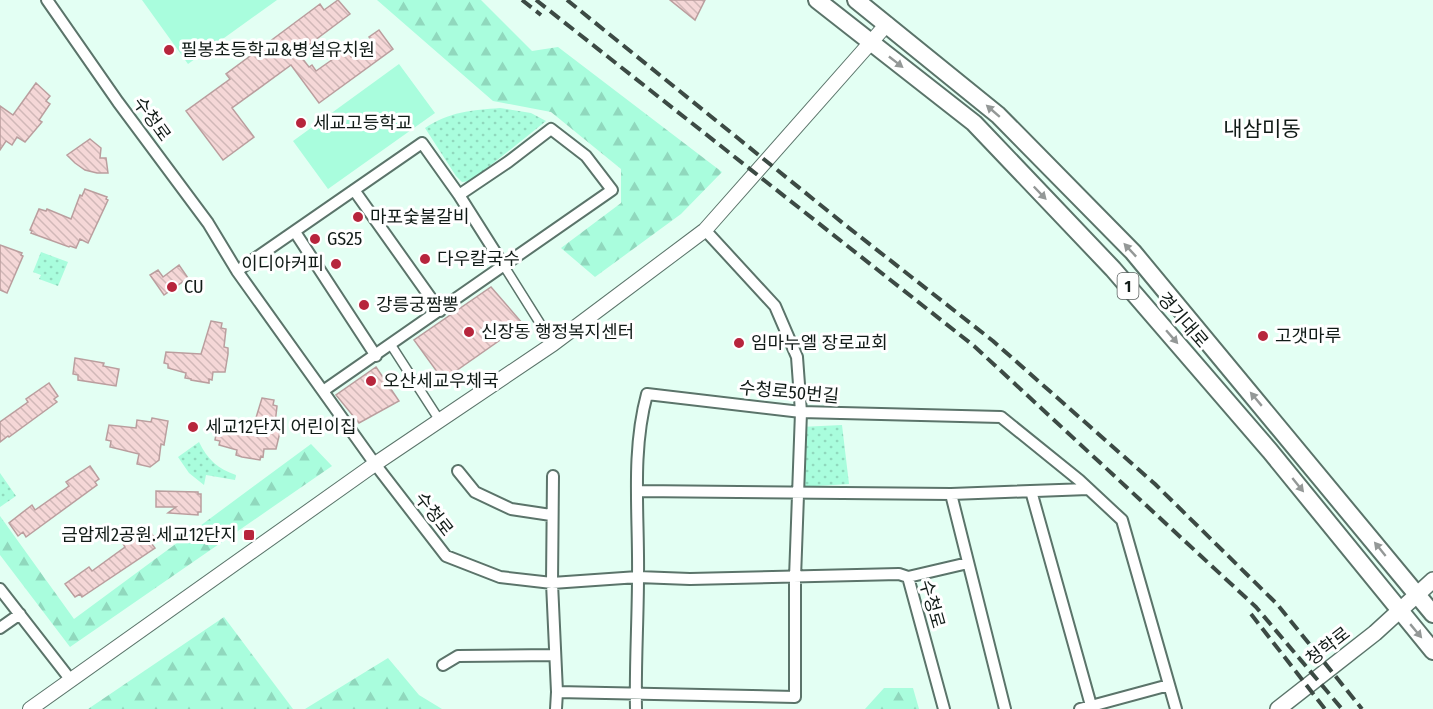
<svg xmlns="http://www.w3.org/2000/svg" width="1433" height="709" font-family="'Fira Sans Condensed','Noto Sans KR',sans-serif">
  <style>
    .green { fill: #a9fddd }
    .forest { fill: url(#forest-firs) }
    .park { fill: url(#park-dots) }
    .building { fill: url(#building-back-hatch); stroke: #ba9e9e; stroke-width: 1.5 }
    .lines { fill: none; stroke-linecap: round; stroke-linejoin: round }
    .pedestrian-casing { stroke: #5b746a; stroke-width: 11 }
    .minor-casing { stroke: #5b746a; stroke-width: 14 }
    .tertiary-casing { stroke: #5b746a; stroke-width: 16 }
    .secondary-casing { stroke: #5b746a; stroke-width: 18 }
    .primary-casing { stroke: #5b746a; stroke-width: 20 }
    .pedestrian { stroke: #fff; stroke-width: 8 }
    .minor { stroke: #fff; stroke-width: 10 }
    .tertiary { stroke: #fff; stroke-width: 14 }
    .secondary { stroke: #fff; stroke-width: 15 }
    .primary { stroke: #fff; stroke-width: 16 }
    .rail { stroke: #3c4a44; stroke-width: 4; stroke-dasharray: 12 6; stroke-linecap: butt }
    .oneway { fill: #949897 }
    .poi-dot { fill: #b7253c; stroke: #fff; stroke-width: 2 }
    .labels { text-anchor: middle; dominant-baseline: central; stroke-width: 6; stroke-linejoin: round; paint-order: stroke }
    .shield { fill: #fff; stroke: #585f5d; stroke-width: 1.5 }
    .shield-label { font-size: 16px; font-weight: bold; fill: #111b17 }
    .poi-label { font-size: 18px; fill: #111b17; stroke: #fff; text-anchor: start }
    .street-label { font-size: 18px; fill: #111b17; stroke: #fff }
    .quarter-label { font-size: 21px; fill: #111b17; stroke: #fff }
  </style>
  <defs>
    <pattern id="forest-firs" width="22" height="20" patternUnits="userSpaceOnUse" patternTransform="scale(1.5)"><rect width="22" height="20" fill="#a9fddd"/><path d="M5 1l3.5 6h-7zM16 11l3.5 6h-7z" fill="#90d8bd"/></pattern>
    <pattern id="park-dots" width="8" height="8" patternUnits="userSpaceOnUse" patternTransform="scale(1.5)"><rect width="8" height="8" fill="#a9fddd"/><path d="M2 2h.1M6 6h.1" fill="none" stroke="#90d8bd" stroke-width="1.8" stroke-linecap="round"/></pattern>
    <pattern id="building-back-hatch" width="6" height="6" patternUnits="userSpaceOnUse" patternTransform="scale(1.5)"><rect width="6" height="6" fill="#f5d7d7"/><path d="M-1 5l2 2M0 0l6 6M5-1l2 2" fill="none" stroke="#d1b8b8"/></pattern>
  </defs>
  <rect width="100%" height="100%" fill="#e3fff3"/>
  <path class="green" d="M142 0H277L188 64Z
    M399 64 435 113 328 189 293 141Z"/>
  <path class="forest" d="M377 0H481L532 51 558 47 722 172 681 214 595 277 561 248 621 203V169L551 112 493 101Z
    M311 444 332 466 70 647 0 555V516L74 619Z
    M224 617 293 709H88Z
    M388 658 419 695 442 709H305Z
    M884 688H913L919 709H865Z"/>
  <path class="park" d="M500 108 531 113 546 121 471 181 462 182 456 176 425 128C448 112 473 110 500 108Z
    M41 252 68 262 58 286 39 279 41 275 33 272Z
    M842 425 849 484 799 487 800 427Z
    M199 442C207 459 218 469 236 475L235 480 206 475 204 485 189 473 178 457Z
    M0 473 16 496 0 507Z"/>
  <path class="building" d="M338 0 350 14 298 53 309 67 312 65 316 71 346 50 351 57 372 42 369 37 379 30 393 49 319 103 291 65 232 108 254 137 223 160 186 111 230 79 226 74 320 4 324 10Z
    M670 0H705L695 20Z
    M36 83 50 96 46 101 50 104 39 120 42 122 25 142 17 137 12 145 6 141 0 150V106L13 115Z
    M90 139 101 148 100 158H106L108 173H97L85 170 75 163 67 155Z
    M85 189 107 197 106 199 108 200 88 243 80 239 76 248 70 246 69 247 31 233 32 231 30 230 39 209 46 211 47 209 71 219 80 195 82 196Z
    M0 245 22 253 21 255 23 256 7 293 0 290Z
    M179 265 188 278 164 295 150 275 158 270 163 277Z
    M491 287 523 324 443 380 414 340Z
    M211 321 222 323 221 328 226 329 224 347 228 348V354L225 372H213L212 380 209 379V383L191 380V379L185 378 186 373 168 368V364L164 363 166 352 201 354Z
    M75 358 104 363 103 366 119 369 116 386 78 380V375L73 374Z
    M376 367 399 401 359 423 336 395Z
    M49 383 58 396 54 399 57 402 9 437 8 436 0 442V422L28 402 26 399Z
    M262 398 274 400 273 405 277 406 275 424 280 425V432L276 449H264L263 457 261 456 260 460 242 457 236 455 237 450 219 445 220 441 215 440 217 429 252 431Z
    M152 418 168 421 164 445 161 444 159 460 150 467 137 464 139 454 110 447 111 441 106 440 109 425 136 428 137 420 151 422Z
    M90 466 99 479 95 482 97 485 26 537 23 532 18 536 9 523 32 505 35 510 69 486 66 482Z
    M156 491 198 492V494H201V512H198V515L168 513 176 507H156Z
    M147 527 156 540 151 543 155 548 82 597 80 594 75 597 65 584 89 567 92 571 125 547 122 542Z"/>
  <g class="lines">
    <g class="pedestrian-casing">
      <path id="pedestrian" d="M504 266 553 344
        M391 345 440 421"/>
    </g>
    <g class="minor-casing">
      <path id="minor" d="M47 0 118 102 208 223 237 271 375 464 446 556 500 577 552 583 638 577 690 579 899 574 908 577 944 709
        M354 190 440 311
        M459 195 504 266
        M295 232 376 356
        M237 271 422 143 459 195 508 162 551 129 586 156 612 190 323 391
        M458 471 475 492 511 509 551 515
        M553 476 552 583 557 692 556 709
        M638 491 951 494 1088 489
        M1031 491 1092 709
        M951 494 1005 709
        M908 577 968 563
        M0 589 70 679
        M0 628 20 614
        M443 665 458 656 555 655
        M557 692 795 697V578L801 412 797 357 775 306 705 230
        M636 709C635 665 638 620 638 576 639 515 631 453 647 394L801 412 1001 417 1079 480 1122 520 1176 709
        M1080 709 1169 685"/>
    </g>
    <g class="tertiary-casing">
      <path id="tertiary" d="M30 709 375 464 553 344 705 230 887 24"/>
    </g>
    <g class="secondary-casing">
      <path id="secondary" d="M1278 709 1375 633 1433 580"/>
    </g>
    <g class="primary-casing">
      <path id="primary" d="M817 0 974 123 1113 269 1270 451 1433 651
        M856 0 998 115 1133 252 1433 614"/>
    </g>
    <use href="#pedestrian" class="pedestrian"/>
    <use href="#minor" class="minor"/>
    <use href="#tertiary" class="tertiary"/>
    <use href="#secondary" class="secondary"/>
    <use href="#primary" class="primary"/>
    <path class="rail" d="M522 0 541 15
      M536 0 974 346 1256 607 1342 709
      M567 0 844 224 993 341 1155 484 1277 604 1362 709
      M1251 614 1325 709"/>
  </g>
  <defs><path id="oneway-solid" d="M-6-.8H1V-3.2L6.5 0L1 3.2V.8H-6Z" transform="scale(1.5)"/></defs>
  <g class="oneway">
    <use href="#oneway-solid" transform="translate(896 62) rotate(38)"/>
    <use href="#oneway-solid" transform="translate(993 111) rotate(-139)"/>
    <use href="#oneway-solid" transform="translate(1040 193) rotate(46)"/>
    <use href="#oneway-solid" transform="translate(1130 250) rotate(-133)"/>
    <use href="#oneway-solid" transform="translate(1172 337) rotate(49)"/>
    <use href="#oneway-solid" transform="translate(1256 399) rotate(-130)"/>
    <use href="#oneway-solid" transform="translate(1298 485) rotate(51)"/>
    <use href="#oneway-solid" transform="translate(1380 549) rotate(-129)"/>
    <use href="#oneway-solid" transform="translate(1416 631) rotate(50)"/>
  </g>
  <g class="poi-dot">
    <circle cx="169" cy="50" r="6"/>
    <circle cx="301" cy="123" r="6"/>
    <circle cx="358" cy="217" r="6"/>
    <circle cx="315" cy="239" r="6"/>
    <circle cx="425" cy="259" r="6"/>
    <circle cx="336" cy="264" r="6"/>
    <circle cx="172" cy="287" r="6"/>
    <circle cx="364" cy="305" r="6"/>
    <circle cx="469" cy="332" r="6"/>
    <circle cx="1263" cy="336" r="6"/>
    <circle cx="739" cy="343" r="6"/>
    <circle cx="371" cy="381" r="6"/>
    <circle cx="193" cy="427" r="6"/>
    <rect x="243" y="529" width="12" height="12" rx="3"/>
  </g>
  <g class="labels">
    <rect class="shield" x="1117.5" y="273" width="21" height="26" rx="4.5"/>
    <g class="shield-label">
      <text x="1128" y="286">1</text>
    </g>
    <g class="poi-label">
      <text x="181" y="50">필봉초등학교&amp;병설유치원</text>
      <text x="313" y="123">세교고등학교</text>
      <text x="370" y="217">마포숯불갈비</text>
      <text x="327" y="239">GS25</text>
      <text x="437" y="259">다우칼국수</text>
      <text x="324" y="264" text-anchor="end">이디아커피</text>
      <text x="184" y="287">CU</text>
      <text x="376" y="305">강릉궁짬뽕</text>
      <text x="481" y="332">신장동 행정복지센터</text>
      <text x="1275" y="336">고갯마루</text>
      <text x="751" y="343">임마누엘 장로교회</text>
      <text x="383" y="381">오산세교우체국</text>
      <text x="205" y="427">세교12단지 어린이집</text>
      <text x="237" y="535" text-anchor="end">금암제2공원.세교12단지</text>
    </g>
    <g class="street-label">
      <text transform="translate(152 119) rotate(54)">수청로</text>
      <text transform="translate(1183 320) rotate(49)">경기대로</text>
      <text transform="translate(789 392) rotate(5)">수청로50번길</text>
      <text transform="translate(434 514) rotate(52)">수청로</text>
      <text transform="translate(932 604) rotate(74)">수청로</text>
      <text transform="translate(1328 646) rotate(-38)">청학로</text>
    </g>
    <g class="quarter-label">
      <text x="1262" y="129">내삼미동</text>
    </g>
  </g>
</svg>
